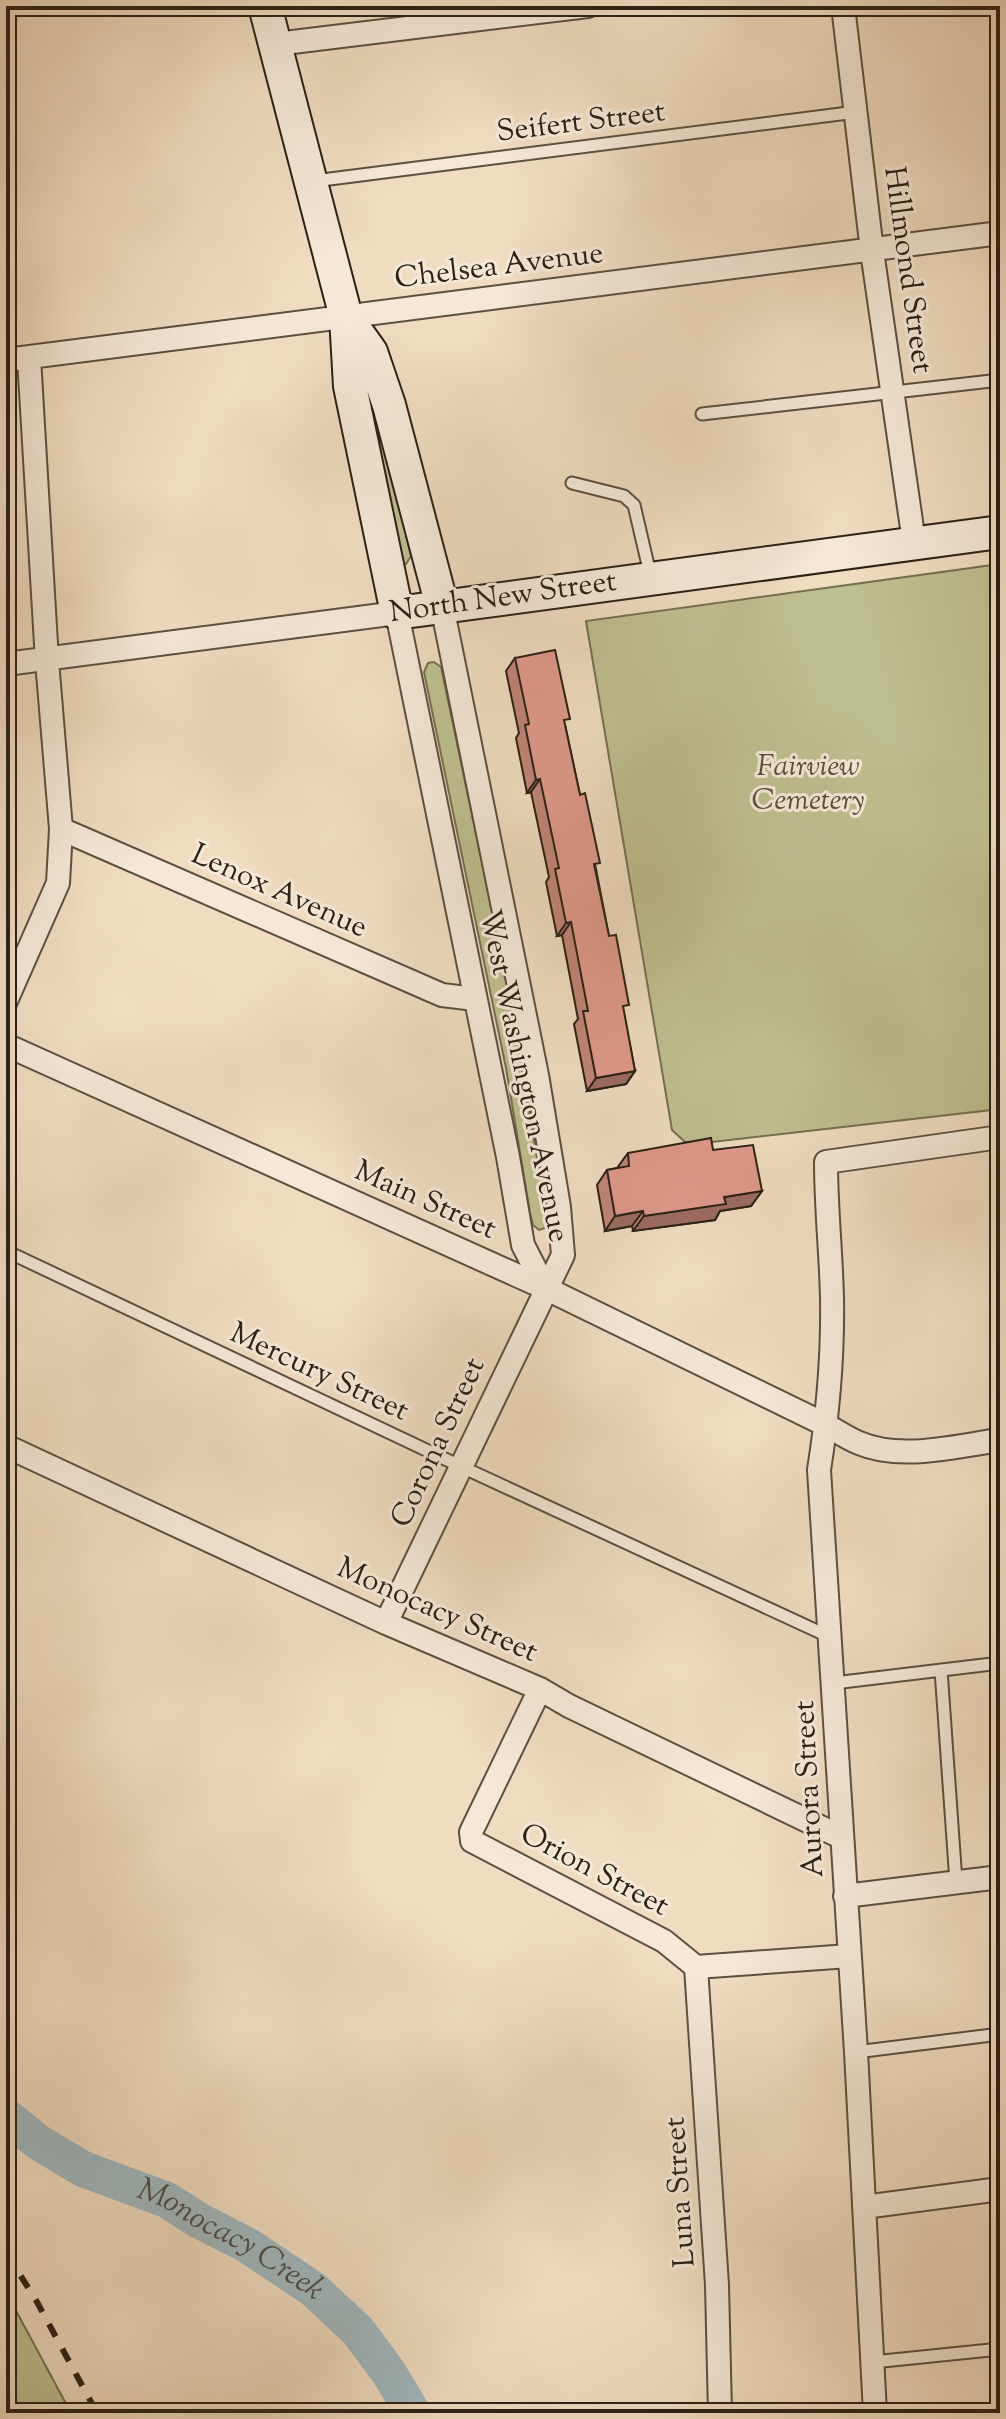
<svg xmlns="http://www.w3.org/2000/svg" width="1006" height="2419" font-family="'Sorts Mill Goudy',serif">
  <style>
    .green { fill: #bebf90; stroke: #747052; stroke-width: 2 }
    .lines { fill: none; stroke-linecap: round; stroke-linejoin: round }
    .river { stroke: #a0b8bf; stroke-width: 36 }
    .lane-casing { stroke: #5c5040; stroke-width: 15 }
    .street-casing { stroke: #5c5040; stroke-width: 26 }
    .secondary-casing { stroke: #2b2115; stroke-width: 36 }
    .lane { stroke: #f5e8d7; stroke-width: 11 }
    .street { stroke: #f5e8d7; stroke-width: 22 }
    .secondary { stroke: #f5e8d7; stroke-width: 32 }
    .rail { stroke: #2b2115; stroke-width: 6; stroke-dasharray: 14 14; stroke-linecap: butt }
    .wall { fill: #c08478; stroke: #2b2115; stroke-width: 2 }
    .shaded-wall { fill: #9c6b61; stroke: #2b2115; stroke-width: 2 }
    .building { fill: #df998b; stroke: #2b2115; stroke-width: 2 }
    .labels { text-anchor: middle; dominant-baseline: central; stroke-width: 6; stroke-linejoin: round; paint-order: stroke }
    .street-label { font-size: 30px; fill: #2b2115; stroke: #f5e8d7 }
    .park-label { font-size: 30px; font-style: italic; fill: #57503a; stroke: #f5e8d7 }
    .water-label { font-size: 32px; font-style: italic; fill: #4e4e48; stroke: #f5e8d7 }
  </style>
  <rect width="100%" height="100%" fill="#f0dcc1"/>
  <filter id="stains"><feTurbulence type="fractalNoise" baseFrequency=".0025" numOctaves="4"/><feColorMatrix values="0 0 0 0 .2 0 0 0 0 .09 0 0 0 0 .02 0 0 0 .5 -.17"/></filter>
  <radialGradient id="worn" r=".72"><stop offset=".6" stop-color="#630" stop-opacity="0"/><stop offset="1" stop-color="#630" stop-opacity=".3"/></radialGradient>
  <path class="green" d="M368 370 411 556 406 564 398 567 362 396Z
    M1000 564V1109L703 1143 685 1142 672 1130 586 621Z
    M434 662 441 667 506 977 546 1210 545 1228 539 1230 533 1225 530 1213 506 1068 424 672 428 663Z
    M6 2292 71 2413H6Z"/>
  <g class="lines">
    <path class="river" id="s1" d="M6 2116 38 2142 83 2169 167 2200 198 2220 247 2245 313 2289 358 2331 389 2373 413 2413"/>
    <g class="lane-casing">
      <path id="lane" d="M314 181 856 112
        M702 414 1000 380
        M572 483 624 496 634 505 651 578
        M6 1251 462 1467 830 1637
        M941 1670 956 1882
        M834 1683 1000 1663
        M856 2052 1000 2034
        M873 2362 1000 2349"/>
    </g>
    <g class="street-casing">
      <path id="street" d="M843 6 872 251 914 542
        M276 44 588 6
        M6 360 1000 233
        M6 664 397 613 508 1157 523 1245 545 1288
        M61 829 442 995 475 999
        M6 1001 58 883 61 829 47 661 29 358
        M6 1045 545 1288 826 1425C837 1431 847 1438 859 1443 901 1461 956 1446 1000 1440
        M6 1446 386 1623 540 1689 569 1706 841 1837
        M386 1623 563 1255 559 1207 537 1075 442 606
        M540 1689 471 1832 472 1841 664 1941 696 1967 849 1956
        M845 1896 1000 1877
        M696 1967 717 2285 720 2413
        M864 2207 1000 2189
        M875 2413 856 2052 819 1470C828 1413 833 1356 832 1298 831 1253 826 1208 826 1162L1000 1137"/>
    </g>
    <g class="secondary-casing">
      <path id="secondary" d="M265 6 346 317 350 386 397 613 1000 532
        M346 317 371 352 389 405 442 606"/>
    </g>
    <use href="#lane" class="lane"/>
    <use href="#street" class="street"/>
    <use href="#secondary" class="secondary"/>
    <path class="rail" d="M6 2252 37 2302 97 2413"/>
  </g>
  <path class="wall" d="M515 658 565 725 596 869 635 1071 626 1084 587 1091 574 1024 578 1019 562 935 557 936 546 882 549 877 531 792 527 793 516 738 519 733 506 671Z
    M713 1150 762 1191 751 1206 720 1211 715 1220 633 1231 632 1226 605 1231 597 1185 607 1170 617 1168 628 1153Z"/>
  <path class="shaded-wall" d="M540 779 531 792 527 793 536 780Z
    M571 922 562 935 557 936 566 923Z
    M635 1071 626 1084 587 1091 596 1078Z
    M762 1191 751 1206 720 1211 715 1220 633 1231 644 1216 724 1197Z
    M643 1211 632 1226 605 1231 615 1216Z"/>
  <path class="building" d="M555 650 570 719 564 720 580 795 585 793 600 863 594 864 609 936 616 935 629 1005 623 1006 635 1071 596 1078 583 1011H588L571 922 566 923 555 869 559 868 540 779 536 780 525 725 529 724 515 658Z
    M711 1138 713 1150 753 1145 762 1191 724 1197 726 1204 644 1216 643 1211 615 1216 607 1170 629 1166 628 1153Z"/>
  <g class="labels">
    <g class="street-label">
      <text transform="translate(581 123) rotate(-7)">Seifert Street</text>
      <text transform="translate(499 267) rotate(-7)">Chelsea Avenue</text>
      <text transform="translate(907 270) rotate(82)">Hillmond Street</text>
      <text transform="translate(503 598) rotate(-8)">North New Street</text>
      <text transform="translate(279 892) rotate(24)">Lenox Avenue</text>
      <text transform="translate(523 1076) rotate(78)">West Washington Avenue</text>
      <text transform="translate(425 1201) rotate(24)">Main Street</text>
      <text transform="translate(319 1373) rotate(25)">Mercury Street</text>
      <text transform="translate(439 1443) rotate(-65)">Corona Street</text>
      <text transform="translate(437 1611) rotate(24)">Monocacy Street</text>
      <text transform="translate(810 1789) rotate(-93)">Aurora Street</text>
      <text transform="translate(594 1871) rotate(28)">Orion Street</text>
      <text transform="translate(681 2192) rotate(-94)">Luna Street</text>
    </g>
    <g class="park-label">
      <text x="808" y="767">Fairview<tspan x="808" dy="34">Cemetery</tspan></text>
    </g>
    <g class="water-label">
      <text stroke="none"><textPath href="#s1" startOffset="258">Monocacy Creek</textPath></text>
    </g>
  </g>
  <rect width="1006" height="2419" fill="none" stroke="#f0dcc1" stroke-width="32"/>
  <rect x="8" y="8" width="990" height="2403" fill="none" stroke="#2b2115" stroke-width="4"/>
  <rect x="16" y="16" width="974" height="2387" fill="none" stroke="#2b2115" stroke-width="2"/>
  <rect width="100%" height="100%" filter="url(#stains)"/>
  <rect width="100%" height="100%" fill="url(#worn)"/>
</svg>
